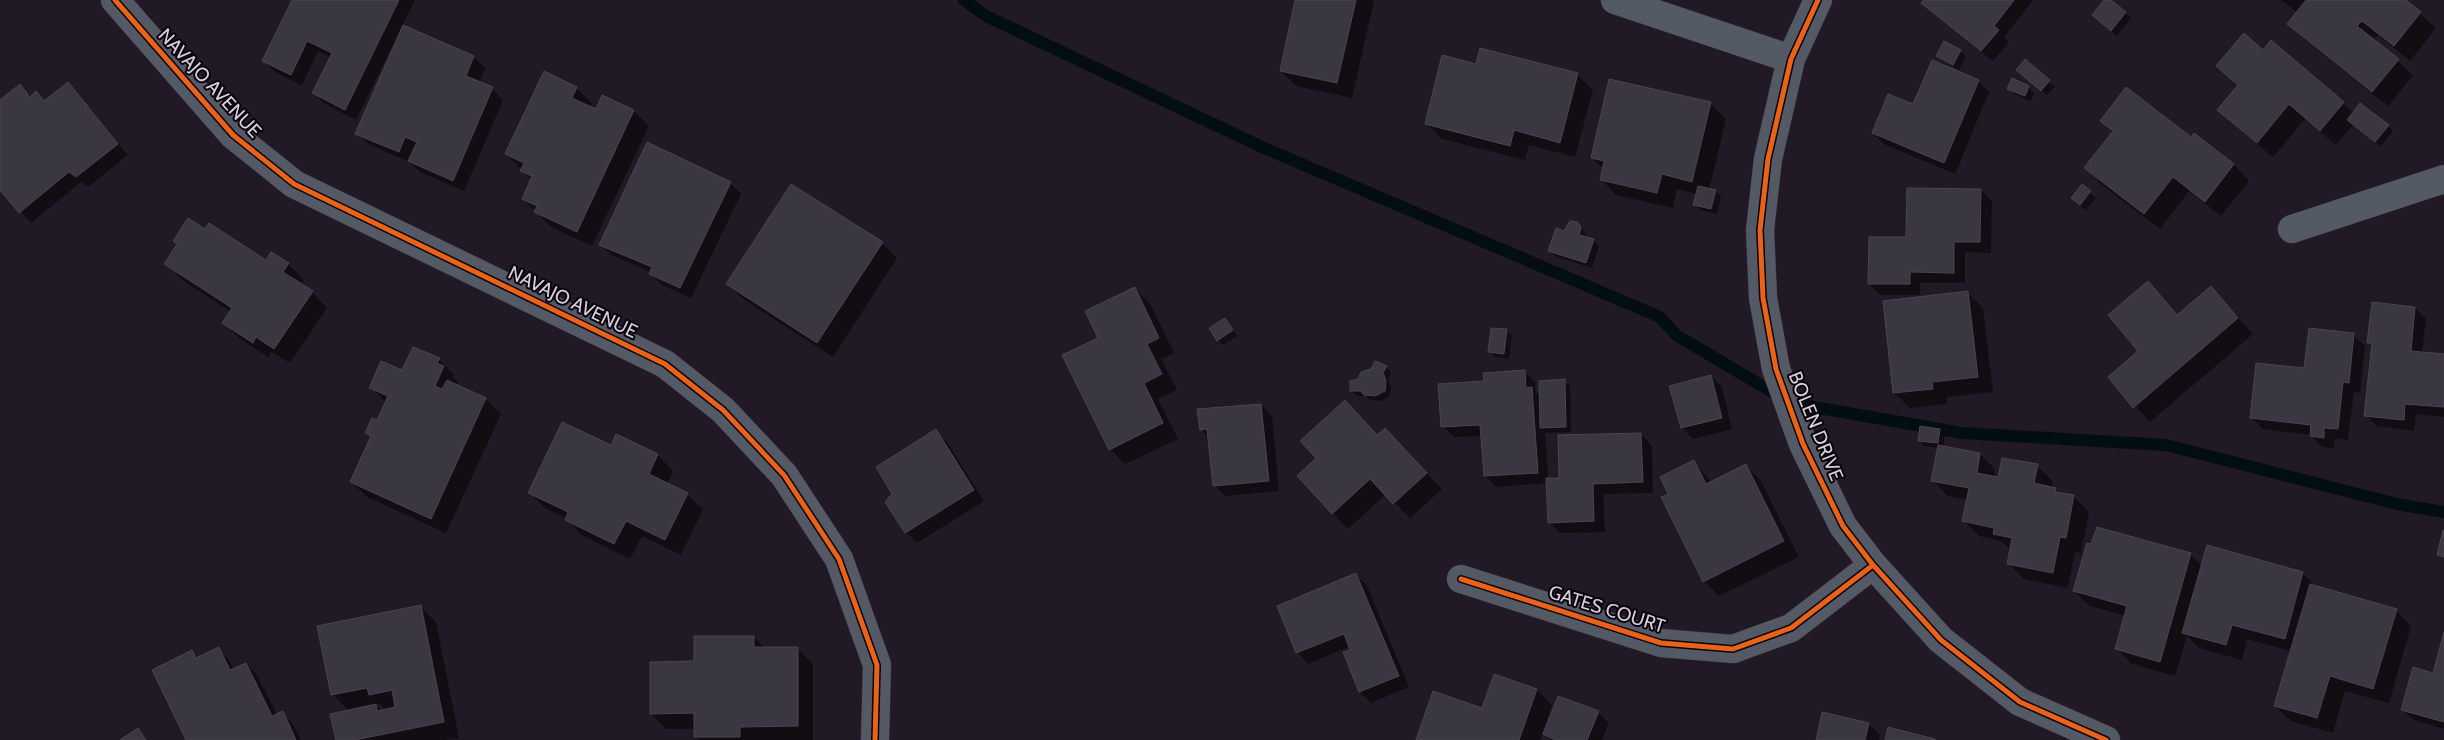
<svg xmlns="http://www.w3.org/2000/svg" width="2444" height="740" font-family="Cabin,sans-serif">
  <style>
    .shadow { fill: #0007; fill-rule: evenodd }
    .lines { fill: none; stroke-linecap: round; stroke-linejoin: round }
    .stream { stroke: #030e14; stroke-width: 12 }
    .building { fill: #3a3742; stroke: #494550 }
    .minor-casing { stroke: #3a333e; stroke-width: 29 }
    .minor { stroke: #545a65; stroke-width: 28 }
    .cycleway-casing { stroke: #09040c; stroke-width: 8 }
    .cycleway { stroke: #ea6118; stroke-width: 5 }
    .labels { text-anchor: middle; dominant-baseline: central; stroke-width: 4; stroke-linejoin: round; paint-order: stroke }
    .street-label { font-size: 19px; fill: #d8cedd; stroke: #09040c }
  </style>
  <rect width="100%" height="100%" fill="#211925"/>
  <path class="shadow" d="M293 0H415L402 26 474 57 485 68 479 83 492 89 503 100 464 191 420 172 411 163 368 144 357 133 394 48 392 47 356 120 325 104 314 93 331 58 318 51 302 85 275 72 264 61Z
    M1296 0H1374L1352 98 1296 86 1281 71Z
    M1925 0H2033L2004 37 2009 42 1993 61 1934 14 1923 3Z
    M2105 0H2109L2131 18 2117 36 2093 15Z
    M2281 0H2404L2436 28 2410 61 2378 35 2373 40 2413 75 2388 106 2304 39 2289 24 2298 13Z
    M2271 42 2354 113 2388 126 2393 131 2381 146 2353 125 2336 145 2305 119 2273 157 2234 125 2219 110 2238 86 2217 66 2263 52Z
    M1960 51 1966 56 1959 70 1938 56Z
    M2025 61 2055 87 2047 95 2023 75Z
    M1477 66 1577 74 1593 90 1575 157 1529 145 1525 160 1442 139 1426 123Z
    M1978 81 1989 92 1955 174 1884 144 1873 133 1914 106Z
    M68 84 128 155 88 187 81 182 31 223 0 188V102L20 86 32 97 36 93 45 102Z
    M2028 87 2034 93 2031 101 2014 94 2009 88Z
    M576 88 592 103 590 107 597 110 634 111 649 126 592 246 551 227 523 199 532 181 506 154Z
    M1711 104 1726 119 1709 190 1715 191 1721 197 1717 214 1700 210 1695 204 1697 194 1677 189 1673 208 1616 195 1601 179 1604 169 1592 158Z
    M2102 121 2191 139 2194 135 2234 165 2249 181 2221 216 2189 191 2160 229 2101 184 2085 168 2113 133Z
    M730 183 741 194 691 298 662 285 651 274V272L611 255 600 244Z
    M2083 186 2096 198 2086 210 2078 204Z
    M1981 190 1992 201 1991 253 1965 252V283H1920V295H1880L1869 284 1908 239Z
    M1577 223 1586 234 1585 238 1594 240 1599 246 1592 268 1555 256 1550 251 1564 232Z
    M206 230 266 262 272 253 288 264 304 280 300 285 312 292 327 308 290 363 272 352 268 357 239 338 224 323 231 312 181 279 166 263 178 245 174 241Z
    M882 243 897 258 833 357 743 299 728 284Z
    M2148 283 2178 316 2211 287 2253 334 2150 422 2109 377 2140 351Z
    M1135 288 1150 304 1174 353 1161 359 1177 390 1158 399 1178 439 1125 464 1110 449 1100 339Z
    M1968 293 1983 308 1993 392 1947 397V404L1910 408 1894 393Z
    M2415 308 2426 319 2422 353 2444 355V417L2416 414 2414 431 2377 426 2366 415 2373 347 2368 342Z
    M1224 319 1237 336 1223 345 1218 340Z
    M1506 331 1512 336 1509 359 1495 357 1490 351Z
    M2353 335 2365 346 2360 393 2354 392 2348 440 2335 438 2334 448 2322 447 2311 435 2263 429 2252 418 2305 369Z
    M439 359 454 375 453 377 458 383 457 386 485 399 501 414 446 533 367 497 351 482 372 438 367 433 378 422 386 403 371 387 403 371Z
    M1386 367 1391 372 1388 380 1391 386 1390 396 1381 401 1370 400 1366 396H1357L1352 391 1359 380Z
    M1524 371 1535 382 1536 393 1541 397 1564 381 1570 386 1571 432 1547 433 1545 430 1548 480 1560 479 1641 434 1652 446 1653 493 1603 494 1605 532 1560 533 1549 522 1548 483 1496 487 1485 476 1482 436 1454 437 1443 426 1485 382Z
    M1711 376 1722 387 1732 429 1693 439 1682 428Z
    M1261 405 1272 416 1279 491 1225 496 1214 485 1210 438 1201 430Z
    M1385 429 1442 489 1410 518 1386 494 1348 529 1299 476 1378 436Z
    M1939 430 1945 435 1943 448 1980 454 1995 469 1994 478 1999 479 2037 466 2053 481 2052 488 2061 494 2074 497 2089 512 2081 553 2075 552 2068 588 2024 579 2009 564 2011 550 2001 541 1979 536 1964 521 1968 500 1948 496 1933 481 1939 448 1924 446 1919 441Z
    M936 431 947 442 984 501 917 543 906 532Z
    M616 435 658 455 673 471 667 484 687 494 703 509 681 555 642 536 630 559 582 535 567 519 545 508 530 493 611 447Z
    M1694 462 1712 483 1746 466 1761 481 1799 557 1719 596 1704 581 1670 494Z
    M2208 547 2303 573 2317 587 2396 610 2411 626 2389 703 2345 691 2333 733 2291 721 2275 706 2291 651 2247 639 2242 660 2199 648 2187 636 2175 676 2132 664 2117 649 2126 616 2090 606 2074 591 2190 554 2202 566Z
    M1356 574 1367 586 1409 687 1371 703 1360 692 1344 653 1352 650 1350 646 1308 664 1297 652 1278 607Z
    M421 607 436 622 459 738 446 740H337L349 711 332 694ZM380 704 386 710 382 711 375 705Z
    M754 637 765 648H797L813 664V740H699L695 736V729H666L651 714 696 662Z
    M2444 637V729L2413 720 2402 709 2434 674Z
    M218 649 229 660 234 670 246 664 257 675 277 715 282 713 293 724 301 740H188L192 652 199 658Z
    M1537 690 1552 705 1540 740H1418L1483 709Z
    M1598 712 1609 723 1602 740H1551L1545 734Z
    M1823 713 1869 724 1880 735 1879 740H1817Z"/>
  <g class="lines">
    <path class="stream" d="M964 0 986 16 1264 148 1660 317 1676 335 1791 403 1962 433 2166 445 2397 504 2444 512"/>
  </g>
  <path class="building" d="M292 0H399L345 110 312 93 332 53 307 41 291 75 262 61Z
    M1295 0H1356L1337 83 1280 71Z
    M1924 0H2014L1994 26 1999 30 1981 51 1921 3Z
    M2104 0H2111L2126 12 2111 31 2092 15Z
    M2306 0H2406L2421 12 2394 46 2362 21 2357 26 2399 59 2372 92 2287 24Z
    M403 25 474 56 466 76 493 87 453 181 408 161 417 142 405 137 399 152 355 134Z
    M2244 33 2263 50 2271 40 2344 102 2320 131 2289 104 2257 143 2217 110 2238 85 2216 66Z
    M1944 41 1961 50 1953 65 1936 56Z
    M1480 48 1578 73 1560 143 1514 130 1510 146 1425 124 1442 55 1476 64Z
    M2025 59 2050 80 2041 91 2016 70Z
    M1932 60 1979 80 1944 163 1872 133 1888 94 1913 104Z
    M544 71 577 87 572 98 596 109 602 95 634 110 577 232 534 212 537 206 522 199 532 176 520 171 524 163 505 154Z
    M2012 78 2029 86 2025 96 2007 89Z
    M1609 79 1711 102 1692 182 1662 174 1657 193 1600 180 1604 161 1591 158Z
    M68 82 118 144 76 177 69 172 19 213 0 190V100L20 84 30 97 36 91 44 101Z
    M2126 87 2191 137 2194 133 2234 164 2205 202 2173 177 2144 214 2084 168 2113 131 2100 121Z
    M2360 103 2389 125 2375 142 2347 120Z
    M647 142 731 182 680 288 649 274 652 267 599 245Z
    M791 184 883 242 817 343 726 284Z
    M2082 184 2091 191 2080 205 2071 198Z
    M1698 186 1716 190 1711 209 1693 205Z
    M1907 188 1981 189 1980 242H1954V273L1910 272V284H1868L1869 237H1906Z
    M188 218 205 229 209 223 266 260 271 252 289 263 283 272 313 291 274 349 256 337 253 343 222 323 232 308 164 264 177 244 173 241Z
    M1570 221 1578 222 1581 228 1579 235 1594 239 1586 263 1548 251 1556 228 1564 231Z
    M2148 281 2177 315 2211 286 2238 318 2133 408 2108 377 2138 351 2108 315Z
    M1135 287 1159 338 1147 344 1162 374 1144 383 1163 423 1109 450 1062 355 1098 338 1085 311Z
    M1968 291 1978 377 1932 382 1933 389 1893 393 1883 301Z
    M2372 302 2415 307 2411 351 2444 354V407L2405 404 2404 420 2364 416 2372 343H2367Z
    M1225 318 1233 330 1217 341 1209 328Z
    M1491 328 1507 329 1504 354 1488 352Z
    M2309 328 2354 333 2349 383 2343 382 2338 429 2324 428V438L2310 436 2311 425 2250 418 2256 363 2304 368Z
    M413 347 440 358 437 363 444 366 435 386 442 389 447 380 486 398 431 519 350 482 371 436 365 433 372 418 377 420 388 396 369 388 381 361 402 370Z
    M1375 361 1387 366 1383 373 1386 380 1385 391 1375 396 1364 395 1360 391H1350V381L1358 379 1361 372 1371 369Z
    M1525 370 1526 388 1532 387 1538 473 1484 476 1480 425 1441 427 1438 384 1484 381 1483 373Z
    M1711 375 1722 418 1681 428 1669 386Z
    M1565 379 1566 427 1540 428 1539 381Z
    M1345 400 1377 435 1385 428 1427 473 1393 504 1370 479 1332 514 1297 476 1316 458 1300 441Z
    M1261 404 1269 481 1213 486 1207 429 1200 430 1197 409Z
    M562 422 611 445 616 434 658 454 649 474 688 493 665 540 626 521 614 544 565 520 568 512 528 493Z
    M1920 426 1940 429 1938 443 1918 441Z
    M936 429 974 490 905 533 885 502 892 494 876 467Z
    M1641 433 1643 482 1593 484 1594 521 1548 523 1546 478H1559L1558 435Z
    M1938 445 1980 453 1977 473 1998 477 2002 458 2038 464 2034 483 2056 488 2055 492 2074 495 2066 538 2060 537 2053 573 2007 564 2012 538 1993 534 1994 528 1962 521 1969 488 1931 481Z
    M1694 460 1706 484 1746 464 1784 541 1703 582 1661 497 1668 494 1660 477Z
    M2097 527 2191 553 2160 662 2115 649 2127 606 2073 591 2087 543 2091 544Z
    M2443 530H2444V557L2437 555Z
    M2207 545 2303 572 2285 639 2232 625 2226 645 2182 633Z
    M1356 573 1399 676 1359 692 1343 652 1350 650 1344 634 1296 653 1277 606Z
    M2310 584 2397 609 2373 689 2330 676 2317 718 2274 706Z
    M421 605 444 722 355 740H336L330 714 376 704 377 711 395 707 392 690 369 695 367 688 331 695 317 626Z
    M2444 632V722L2401 710 2413 667 2433 673Z
    M694 636H754V647H798V726L740 727V737H694V713L650 714V662L694 661Z
    M219 647 230 670 246 663 272 716 283 711 296 740H186L152 670 192 650 196 658Z
    M1494 674 1537 689 1519 740H1416L1433 691 1482 708Z
    M1558 696 1599 711 1587 740H1555L1543 734Z
    M1822 712 1869 723 1865 740H1816Z
    M1888 727 1935 739V740H1885Z
    M138 728 146 740H120Z"/>
  <g class="lines">
    <g class="minor-casing">
      <path id="minor" d="M115 0 233 135 294 184 665 364 723 410 784 475 839 559 877 665 875 740
        M1615 0 1791 59
        M1818 0 1791 59 1768 159 1760 230 1763 298 1776 369 1803 444 1843 526 1873 565 1941 640 2020 702 2106 740
        M2292 229 2444 179
        M1461 579 1661 643 1733 649 1791 628 1873 565"/>
    </g>
    <use href="#minor" class="minor"/>
    <g class="cycleway-casing">
      <path id="cycleway" d="M115 0 233 135 294 184 665 364 723 410 784 475 839 559 877 665 875 740
        M1818 0 1791 59 1768 159 1760 230 1763 298 1776 369 1803 444 1843 526 1873 565 1941 640 2020 702 2106 740
        M1461 579 1661 643 1733 649 1791 628 1873 565"/>
    </g>
    <use href="#cycleway" class="cycleway"/>
  </g>
  <g class="labels">
    <g class="street-label">
      <text transform="translate(210 83) rotate(47)">NAVAJO AVENUE</text>
      <text transform="translate(573 302) rotate(26)">NAVAJO AVENUE</text>
      <text transform="translate(1816 426) rotate(68)">BOLEN DRIVE</text>
      <text transform="translate(1607 609) rotate(17)">GATES COURT</text>
    </g>
  </g>
</svg>
